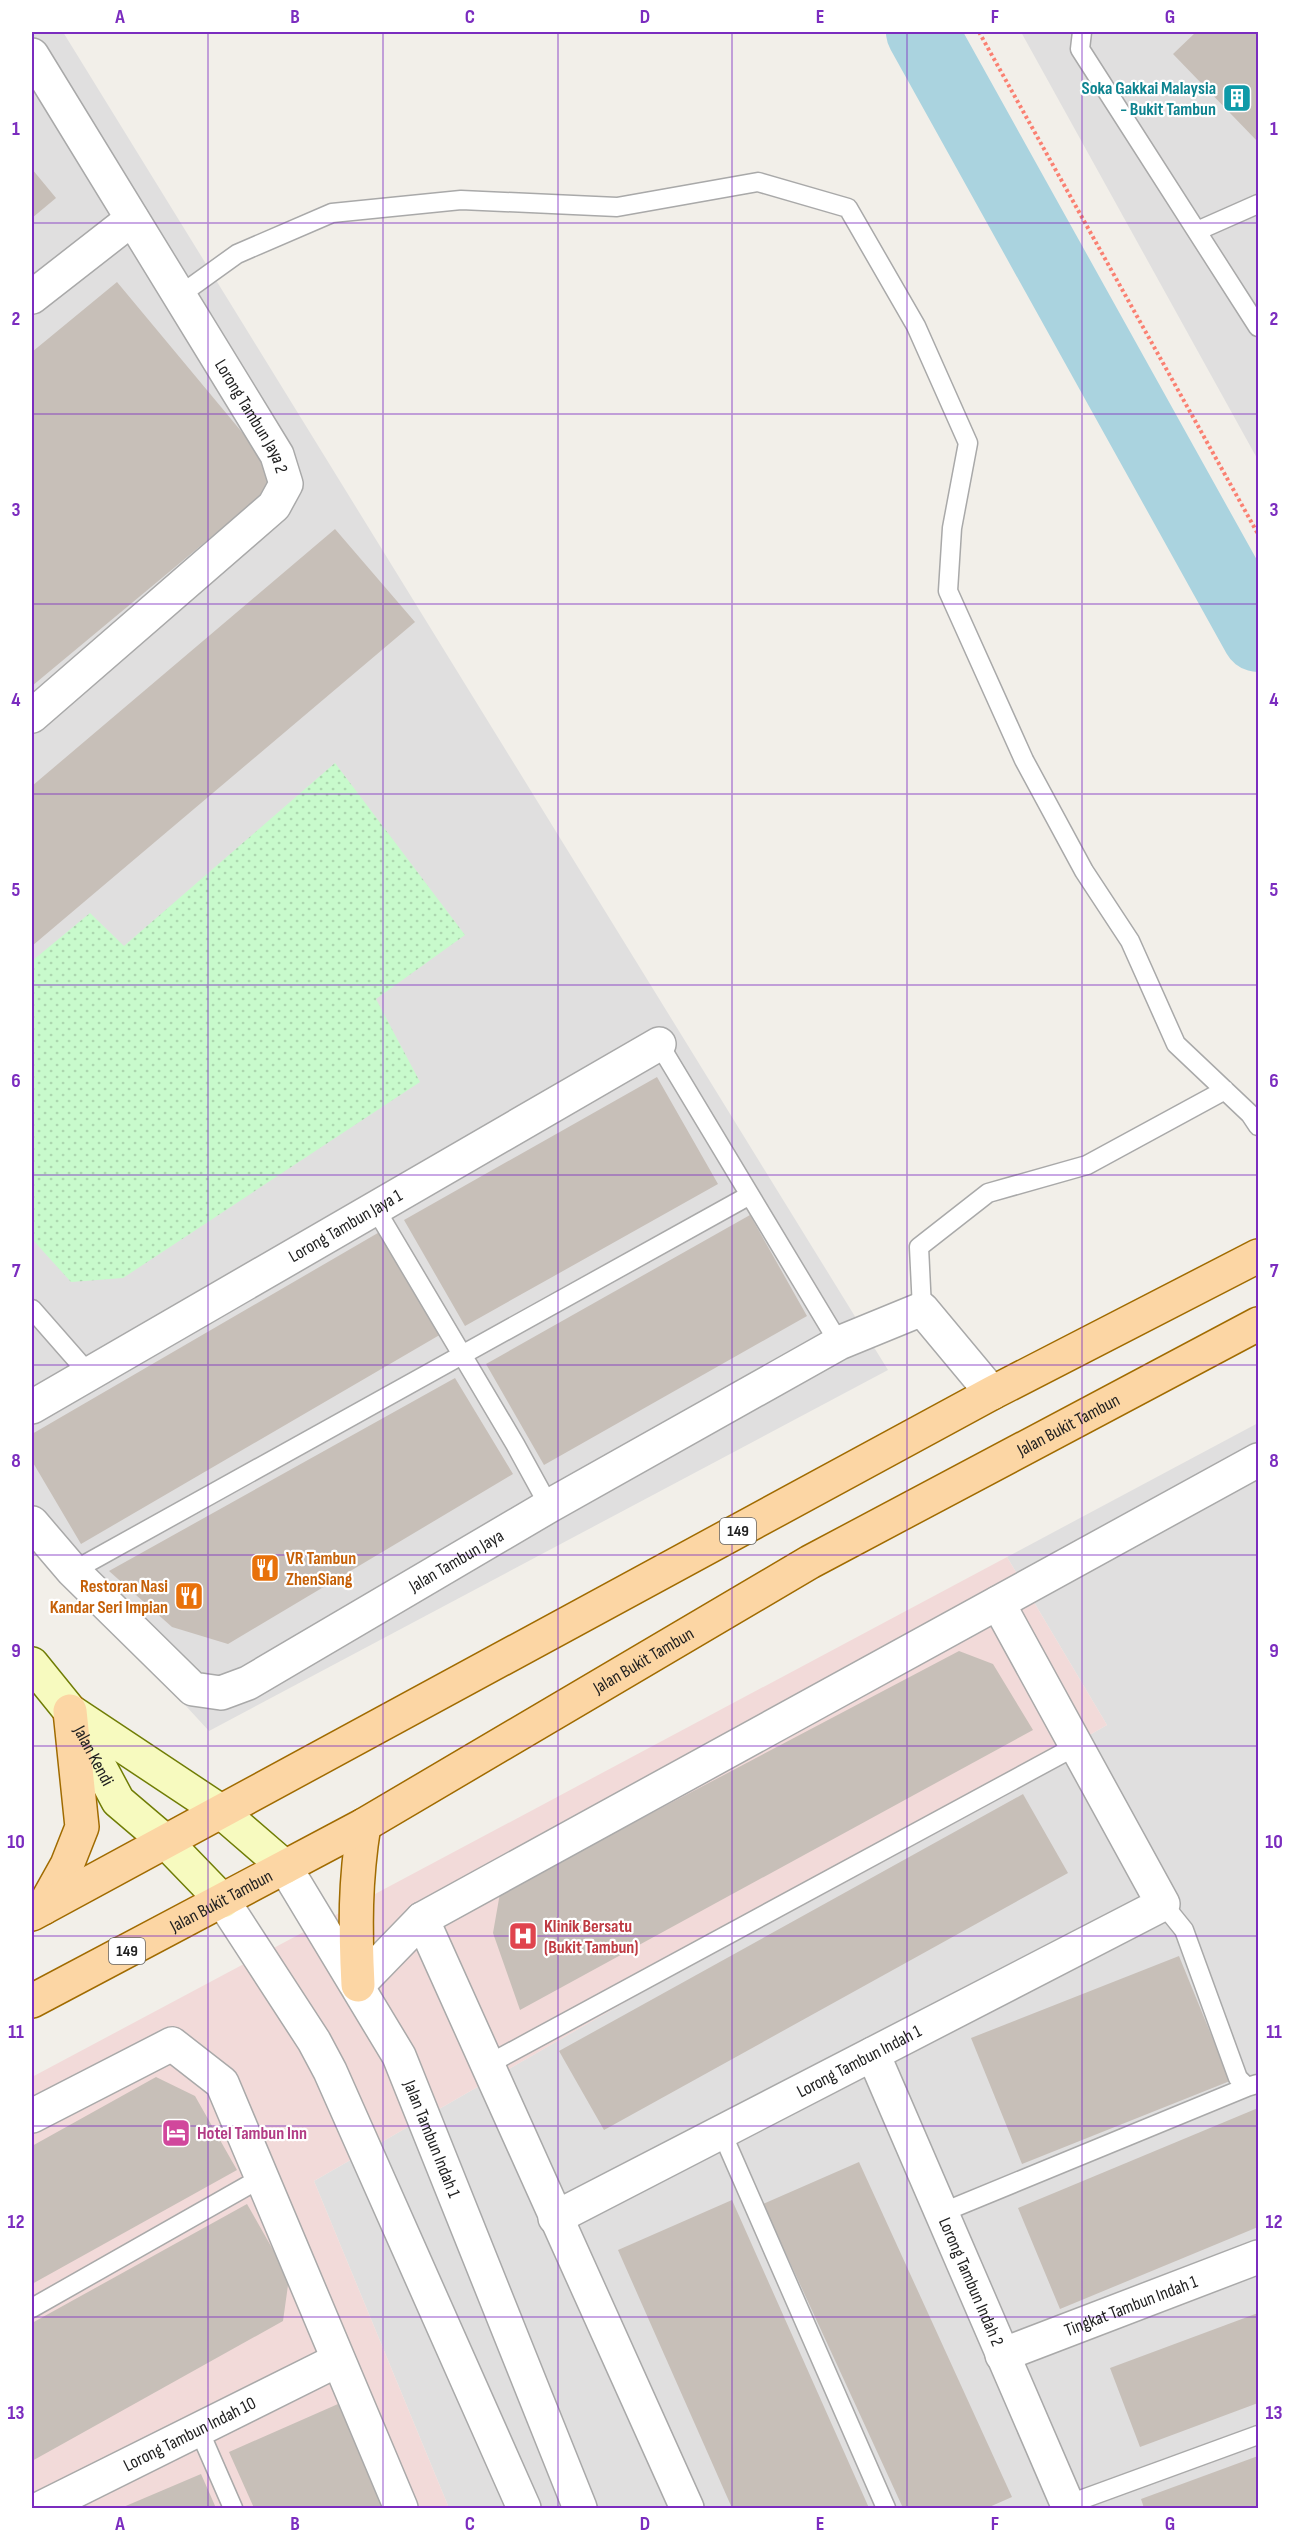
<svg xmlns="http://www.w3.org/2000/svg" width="1290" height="2540" font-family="'Sofia Sans Condensed',sans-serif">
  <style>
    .residential { fill: #e0dfdf }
    .commercial { fill: #f2dad9 }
    .park { fill: url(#park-dots) }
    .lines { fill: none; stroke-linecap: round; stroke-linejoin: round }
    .river { stroke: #aad3df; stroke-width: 72 }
    .building { fill: #c7bfb8 }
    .lane-casing { stroke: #a9a9a9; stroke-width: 21 }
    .street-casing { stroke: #a9a9a9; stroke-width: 36 }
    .secondary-casing { stroke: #707d05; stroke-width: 36 }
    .primary-casing { stroke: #a06b00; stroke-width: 36 }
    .path { stroke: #fa8072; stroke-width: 4; stroke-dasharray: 3 3; stroke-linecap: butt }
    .lane { stroke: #fff; stroke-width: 18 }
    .street { stroke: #fff; stroke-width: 33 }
    .secondary { stroke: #f7fabf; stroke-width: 33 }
    .primary { stroke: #fcd6a4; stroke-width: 33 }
    .grid { fill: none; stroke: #7b2cbf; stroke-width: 1.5; stroke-opacity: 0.55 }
    .labels { text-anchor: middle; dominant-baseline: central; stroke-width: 4.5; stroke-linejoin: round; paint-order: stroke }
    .shield { fill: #fff; stroke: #646464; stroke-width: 1.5 }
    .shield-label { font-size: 16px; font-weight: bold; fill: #222 }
    .culture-label { font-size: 18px; font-weight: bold; fill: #0d838f; stroke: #fff; text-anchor: end }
    .street-label { font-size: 18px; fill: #222; stroke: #fff }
    .food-label { font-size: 18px; font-weight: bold; fill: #c56008; stroke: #fff; text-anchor: start }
    .health-label { font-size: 18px; font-weight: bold; fill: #be3a42; stroke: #fff; text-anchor: start }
    .hotel-label { font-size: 18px; font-weight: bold; fill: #b23c85; stroke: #fff; text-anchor: start }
    .neatline { fill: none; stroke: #7b2cbf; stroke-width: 2 }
    .grid-label { font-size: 20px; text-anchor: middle; font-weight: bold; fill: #7b2cbf }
  </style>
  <defs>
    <pattern id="park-dots" width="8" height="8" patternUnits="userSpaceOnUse" patternTransform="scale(1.5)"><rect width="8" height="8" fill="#c8facc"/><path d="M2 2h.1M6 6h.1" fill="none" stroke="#acd6af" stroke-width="1.8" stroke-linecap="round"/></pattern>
  </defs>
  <rect width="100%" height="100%" fill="#f2efe9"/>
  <path class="residential" d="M32 32H63L888 1370 209 1731 32 1539Z
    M1021 32H1258V460Z
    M1258 1423V2508H449L314 2181 1107 1725 1007 1557Z"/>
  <path class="commercial" d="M1007 1557 1107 1725 314 2181 449 2508H32V2077Z"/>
  <path class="park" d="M335 763 465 935 376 999 420 1082 123 1278 71 1282 32 1239V961L90 913 124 946Z"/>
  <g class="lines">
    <path class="river" d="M922 32 1258 636"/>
  </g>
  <path class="building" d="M1196 32H1258V142L1173 54Z
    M32 169 56 198 32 218Z
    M117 282 281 479 32 686V352Z
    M335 529 415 622 32 946V786Z
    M657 1077 718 1184 465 1326 404 1220Z
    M750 1215 807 1316 544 1465 486 1364Z
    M383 1230 443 1333 81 1544 32 1461V1434Z
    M455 1378 513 1474 228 1644 172 1627 109 1571Z
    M959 1651 993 1664 1033 1730 520 2010 493 1933 500 1893Z
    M1023 1794 1068 1873 604 2130 559 2051Z
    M1179 1956 1230 2081 1022 2164 971 2038Z
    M156 2077 195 2096 237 2170 32 2284V2146Z
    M1258 2108V2227L1060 2309 1018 2208Z
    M859 2162 1012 2497 987 2508H903L763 2204Z
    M732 2200 869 2508H732L618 2250Z
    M247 2204 289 2278 283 2321 32 2461V2323Z
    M1258 2313V2403L1140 2447 1110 2368Z
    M338 2404 384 2508H254L229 2452Z
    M1258 2456V2508H1144L1141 2499Z
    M201 2474 216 2508H121Z"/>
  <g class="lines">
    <g class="lane-casing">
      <path id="lane" d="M1082 32 1080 49 1258 327
        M1197 231 1258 204
        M180 295 237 254 332 213 461 200 617 207 758 182 848 208 916 326 968 443 952 528 948 591 1024 760 1084 871 1130 941 1176 1044 1250 1114 1258 1126
        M659 1044 839 1343
        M375 1208 515 1444 549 1506
        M32 1309 89 1374
        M922 1309 919 1247 988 1193 1087 1165 1225 1090
        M73 1571 750 1195
        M1163 1904 1184 1930 1238 2078 1247 2087 1257 2084
        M487 2065 1076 1746
        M722 2133 886 2508
        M941 2213 1247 2087
        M32 2308 261 2178
        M199 2430 233 2508
        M1061 2507 1258 2435"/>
    </g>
    <g class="street-casing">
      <g id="street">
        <path id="s1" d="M32 55 277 455 286 484 274 506 32 716"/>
        <path d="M32 297 132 219"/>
        <path id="s2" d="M32 1407 659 1044"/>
        <path id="s3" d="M32 1523 73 1571 193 1689 221 1693 248 1683 549 1506 839 1343 922 1309 992 1393"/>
        <path id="s4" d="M285 1867 399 2056 580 2508"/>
        <path d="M223 1901 314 2041 330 2071 524 2508"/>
        <path d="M422 1919 687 2508"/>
        <path d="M358 1985 422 1919 1258 1460"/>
        <path id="s5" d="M873 2054 1069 2508"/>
        <path d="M32 2116 172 2044 222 2083 401 2508"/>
        <path id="s6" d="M555 2218 1163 1904 998 1603"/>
        <path id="s7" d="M1002 2355 1258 2257"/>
        <path id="s8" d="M41 2508 338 2360"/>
      </g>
    </g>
    <g class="secondary-casing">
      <g id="secondary">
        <path id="s9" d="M32 1664 70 1711 118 1801 165 1841 223 1901"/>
        <path d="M73 1713 219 1810 285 1867"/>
      </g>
    </g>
    <g class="primary-casing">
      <g id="primary">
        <path d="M43 1908 67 1865 82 1827 70 1711"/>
        <path d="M32 1914 992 1393 1258 1256"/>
        <path d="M358 1985C355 1928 355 1881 364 1825"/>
        <path id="s10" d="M32 2001 364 1825 810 1562 1258 1324"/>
      </g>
    </g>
    <path class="path" d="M979 32 1258 534"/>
    <use href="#lane" class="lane"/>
    <use href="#street" class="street"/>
    <use href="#secondary" class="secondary"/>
    <use href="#primary" class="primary"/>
  </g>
  <path class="grid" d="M208 32V2508M383 32V2508M558 32V2508M732 32V2508M907 32V2508M1082 32V2508M32 223H1258M32 414H1258M32 604H1258M32 794H1258M32 985H1258M32 1175H1258M32 1365H1258M32 1555H1258M32 1746H1258M32 1936H1258M32 2126H1258M32 2317H1258"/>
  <defs>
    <g id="building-square" transform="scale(1.5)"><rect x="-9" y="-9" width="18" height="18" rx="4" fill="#0f9aa8" stroke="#fff"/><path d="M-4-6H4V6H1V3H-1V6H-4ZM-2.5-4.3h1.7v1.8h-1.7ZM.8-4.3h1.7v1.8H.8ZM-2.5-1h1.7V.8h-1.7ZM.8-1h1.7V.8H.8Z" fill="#fff"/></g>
    <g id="restaurant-square" transform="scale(1.5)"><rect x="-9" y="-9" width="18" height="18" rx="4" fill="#e8710a" stroke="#fff"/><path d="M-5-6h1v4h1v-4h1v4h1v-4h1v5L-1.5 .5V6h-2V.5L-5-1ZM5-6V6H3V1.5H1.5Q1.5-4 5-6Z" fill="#fff"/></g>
    <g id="hospital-square" transform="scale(1.5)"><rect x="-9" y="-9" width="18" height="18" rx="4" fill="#e0444e" stroke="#fff"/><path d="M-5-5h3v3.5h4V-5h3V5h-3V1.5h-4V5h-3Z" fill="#fff"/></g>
    <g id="hotel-square" transform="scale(1.5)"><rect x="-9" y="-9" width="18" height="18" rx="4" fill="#d1479c" stroke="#fff"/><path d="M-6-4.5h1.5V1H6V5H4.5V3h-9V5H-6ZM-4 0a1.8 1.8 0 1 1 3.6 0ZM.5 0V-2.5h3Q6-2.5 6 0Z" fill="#fff"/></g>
  </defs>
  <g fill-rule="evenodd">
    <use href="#building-square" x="1237" y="98"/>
    <use href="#restaurant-square" x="265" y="1568"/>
    <use href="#restaurant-square" x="189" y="1596"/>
    <use href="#hospital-square" x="523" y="1936"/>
    <use href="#hotel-square" x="176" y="2133"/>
  </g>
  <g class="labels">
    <g class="shield">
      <rect x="720" y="1518" width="36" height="26" rx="4.5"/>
      <rect x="109" y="1938" width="36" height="26" rx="4.5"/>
    </g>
    <g class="shield-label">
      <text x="738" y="1531">149</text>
      <text x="127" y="1951">149</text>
    </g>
    <g class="culture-label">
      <text x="1216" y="88">Soka Gakkai Malaysia<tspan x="1216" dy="21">- Bukit Tambun</tspan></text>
    </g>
    <g class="street-label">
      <text stroke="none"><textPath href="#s1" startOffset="423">Lorong Tambun Jaya 2</textPath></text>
      <text stroke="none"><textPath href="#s2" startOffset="362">Lorong Tambun Jaya 1</textPath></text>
      <text stroke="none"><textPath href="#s10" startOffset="1186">Jalan Bukit Tambun</textPath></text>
      <text stroke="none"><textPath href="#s3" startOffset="530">Jalan Tambun Jaya</textPath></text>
      <text stroke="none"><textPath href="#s10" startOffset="700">Jalan Bukit Tambun</textPath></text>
      <text stroke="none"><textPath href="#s9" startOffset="111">Jalan Kendi</textPath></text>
      <text stroke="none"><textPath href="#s10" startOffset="214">Jalan Bukit Tambun</textPath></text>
      <text stroke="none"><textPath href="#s6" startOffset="342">Lorong Tambun Indah 1</textPath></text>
      <text stroke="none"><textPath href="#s4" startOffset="310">Jalan Tambun Indah 1</textPath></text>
      <text stroke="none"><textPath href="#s5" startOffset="248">Lorong Tambun Indah 2</textPath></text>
      <text stroke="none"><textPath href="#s7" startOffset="138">Tingkat Tambun Indah 1</textPath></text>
      <text stroke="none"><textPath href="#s8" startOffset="166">Lorong Tambun Indah 10</textPath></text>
    </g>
    <g class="food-label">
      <text x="286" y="1558">VR Tambun<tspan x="286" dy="21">ZhenSiang</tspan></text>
      <text x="168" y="1586" text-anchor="end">Restoran Nasi<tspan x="168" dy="21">Kandar Seri Impian</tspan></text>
    </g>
    <g class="health-label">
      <text x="544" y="1926">Klinik Bersatu<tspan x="544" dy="21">(Bukit Tambun)</tspan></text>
    </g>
    <g class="hotel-label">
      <text x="197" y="2133">Hotel Tambun Inn</text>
    </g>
  </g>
  <rect width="1290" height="2540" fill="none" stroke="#ffffff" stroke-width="66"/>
  <rect x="33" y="33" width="1224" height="2474" class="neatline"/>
  <g class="grid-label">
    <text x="120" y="23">A</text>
    <text x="295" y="23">B</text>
    <text x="470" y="23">C</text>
    <text x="645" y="23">D</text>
    <text x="820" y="23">E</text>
    <text x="995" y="23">F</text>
    <text x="1170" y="23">G</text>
    <text x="16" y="135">1</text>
    <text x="1274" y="135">1</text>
    <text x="16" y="325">2</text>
    <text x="1274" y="325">2</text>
    <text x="16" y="516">3</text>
    <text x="1274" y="516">3</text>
    <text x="16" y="706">4</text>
    <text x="1274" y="706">4</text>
    <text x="16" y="896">5</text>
    <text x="1274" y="896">5</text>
    <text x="16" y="1087">6</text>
    <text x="1274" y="1087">6</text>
    <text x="16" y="1277">7</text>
    <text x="1274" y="1277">7</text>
    <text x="16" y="1467">8</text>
    <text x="1274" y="1467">8</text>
    <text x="16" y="1657">9</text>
    <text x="1274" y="1657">9</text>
    <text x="16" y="1848">10</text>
    <text x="1274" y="1848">10</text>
    <text x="16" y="2038">11</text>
    <text x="1274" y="2038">11</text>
    <text x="16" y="2228">12</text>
    <text x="1274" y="2228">12</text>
    <text x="16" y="2419">13</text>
    <text x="1274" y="2419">13</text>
    <text x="120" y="2530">A</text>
    <text x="295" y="2530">B</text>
    <text x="470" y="2530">C</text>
    <text x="645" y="2530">D</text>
    <text x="820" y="2530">E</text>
    <text x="995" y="2530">F</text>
    <text x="1170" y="2530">G</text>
  </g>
</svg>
